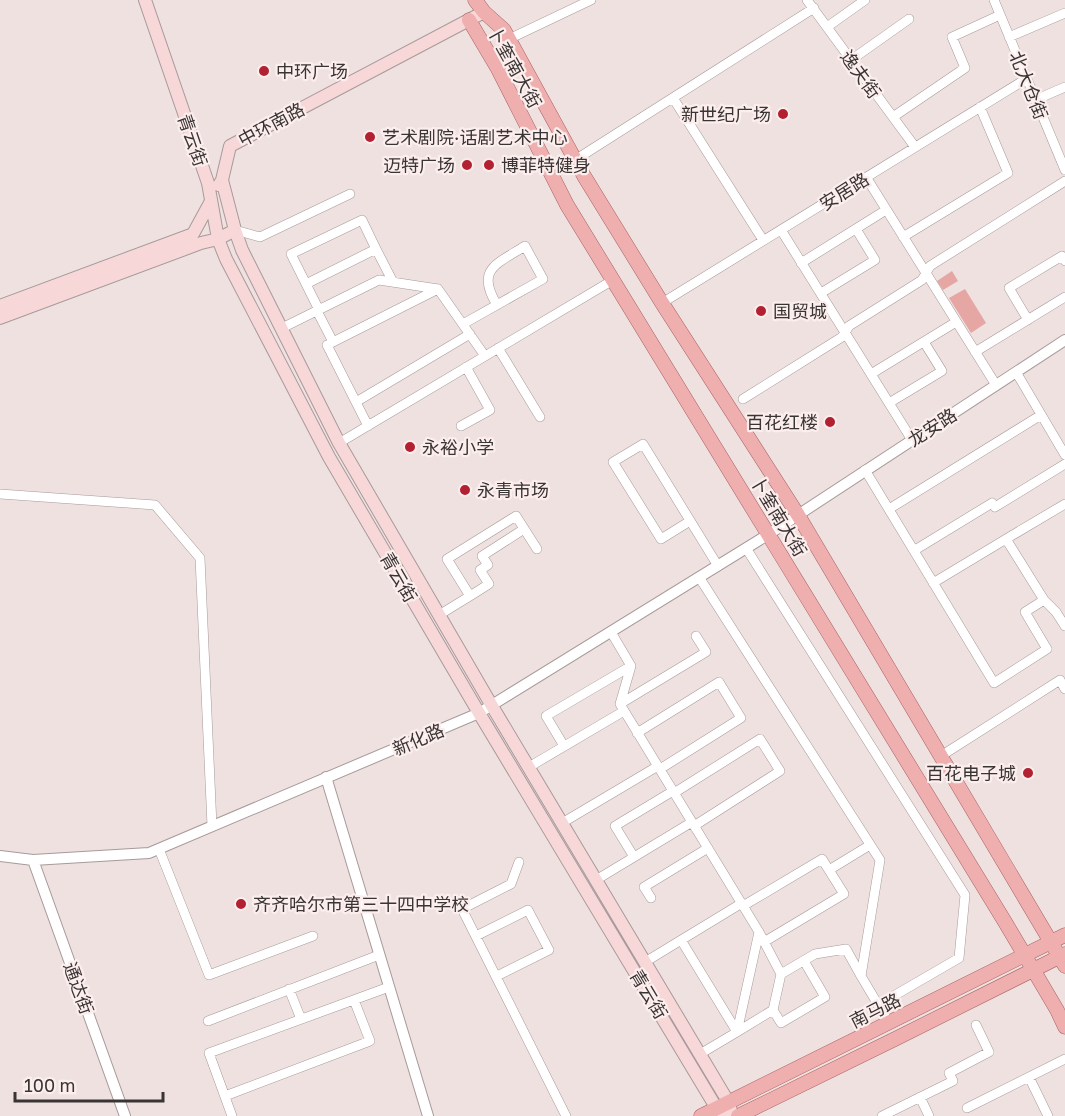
<svg xmlns="http://www.w3.org/2000/svg" width="1065" height="1116" font-family="'Golos Text','Noto Sans SC',sans-serif">
  <style>
    .green { fill: #e5a6a4 }
    .lines { fill: none; stroke-linecap: round; stroke-linejoin: round }
    .minor-casing { stroke: #a79a9a; stroke-width: 10 }
    .tertiary-casing { stroke: #a79a9a; stroke-width: 12 }
    .secondary-casing { stroke: #a79a9a; stroke-width: 14 }
    .primary-casing { stroke: #a96161; stroke-width: 15 }
    .minor { stroke: #fff; stroke-width: 9 }
    .tertiary { stroke: #fff; stroke-width: 10 }
    .secondary { stroke: #f7d7d7; stroke-width: 12 }
    .primary { stroke: #efafaf; stroke-width: 14 }
    .poi-dot { fill: #b22032; stroke: #fceeed; stroke-width: 2 }
    .labels { text-anchor: middle; dominant-baseline: central; stroke-width: 4.5; stroke-linejoin: round; paint-order: stroke }
    .street-label { font-size: 18px; fill: #3a3535; stroke: #fceeed }
    .poi-label { font-size: 18px; fill: #3a3535; stroke: #fceeed; text-anchor: start }
  </style>
  <rect width="100%" height="100%" fill="#efe1e0"/>
  <path class="green" d="M952 271 958 281 943 290 937 281Z
    M965 289 986 323 971 333 949 298Z"/>
  <g class="lines">
    <g class="minor-casing">
      <path id="minor" d="M807 0 915 147
        M994 0 1065 170
        M827 27 865 0
        M1009 37 1065 13
        M509 39 591 0
        M851 60 909 19
        M673 98 763 240
        M1035 100 1065 87
        M893 117 965 68 952 37 1000 15
        M575 160 814 8
        M866 177 996 385
        M235 230 260 237 350 194
        M781 230 912 440
        M903 237 1008 173 980 107
        M801 263 886 210
        M306 284 376 249 393 282
        M821 293 875 260 856 229
        M662 303 1026 79
        M319 310 291 254 362 220 376 249
        M317 311 333 342 327 345 368 426
        M1028 320 1009 288 1062 256 1065 261
        M463 324 543 279 525 246C497 264 475 269 497 305
        M282 328 379 280 438 289
        M333 342 438 289 485 356
        M498 348 540 417
        M975 352 1065 297
        M1016 372 1065 455
        M871 374 956 322
        M743 399 842 337 849 326 922 280 930 266 1065 181
        M356 402 470 334
        M889 403 942 371 924 342
        M461 426 490 410 466 367
        M339 443 613 280
        M865 470 994 683 1047 649 1025 612 1044 600 1006 539 1065 504
        M0 494 155 505 200 558 212 826
        M889 509 1041 415
        M690 521 661 539 613 462 643 444C668 484 693 525 718 566
        M746 548 965 895 959 958 878 1005
        M915 550 992 503 995 507 1065 464
        M699 577 880 860 861 976 889 1023
        M933 583 1006 539
        M470 596 489 584 480 570 488 565 482 556 524 529
        M1044 600 1056 612 1065 626
        M439 615 470 596 447 559 516 516 537 549
        M611 632 631 666 620 704 759 932 781 974 815 954 846 949 861 976
        M620 704 706 652 696 636
        M637 733 719 682 741 718 660 769
        M564 746 546 716 631 666
        M941 756 1060 680 1065 689
        M529 767 624 711
        M674 793 760 739 780 771 694 826
        M562 823 658 766
        M159 849 209 975 313 936
        M634 857 615 826 673 791
        M519 862 511 884 462 909 566 1116
        M829 870 870 845
        M596 880 692 822
        M651 898 644 887 708 848
        M743 906 822 859 844 894 764 942
        M759 932 737 1032 773 1010
        M476 936 528 910 549 950 497 976
        M681 940 737 1032 700 1054
        M645 962 742 903
        M781 974 773 1010 781 1023 825 997 804 961
        M289 989 301 1019
        M208 1021 379 955
        M1029 1077 1048 1116
        M225 1096 370 1041 354 1000
        M920 1097 929 1116
        M967 1108 1065 1059
        M232 1116 209 1053 389 987
        M882 1116 953 1081 949 1073 989 1052 976 1025"/>
    </g>
    <g class="tertiary-casing">
      <path id="tertiary" d="M326 777 428 1116
        M0 856 33 860 149 853 479 713 769 534 1065 340
        M33 860 125 1116"/>
    </g>
    <g class="secondary-casing">
      <path id="secondary" d="M145 0 208 183 218 239 226 259 329 457 479 713 717 1109 730 1116
        M222 180 235 230 242 250 339 443 492 706 729 1103 731 1111
        M219 185 222 180 230 146 484 12
        M0 306 193 234 211 201
        M0 318 201 243 218 239 235 230"/>
    </g>
    <g class="primary-casing">
      <path id="primary" d="M475 0 484 12 504 30 584 176 662 303 798 515 1065 966
        M469 20 498 69 567 205 1005 922 1057 1010 1065 1027
        M701 1116 1065 935
        M738 1116 895 1039 1065 954"/>
    </g>
    <use href="#minor" class="minor"/>
    <use href="#tertiary" class="tertiary"/>
    <use href="#secondary" class="secondary"/>
    <use href="#primary" class="primary"/>
  </g>
  <g class="poi-dot">
    <circle cx="264" cy="71" r="6"/>
    <circle cx="783" cy="114" r="6"/>
    <circle cx="370" cy="137" r="6"/>
    <circle cx="467" cy="165" r="6"/>
    <circle cx="489" cy="165" r="6"/>
    <circle cx="761" cy="311" r="6"/>
    <circle cx="830" cy="422" r="6"/>
    <circle cx="410" cy="447" r="6"/>
    <circle cx="465" cy="490" r="6"/>
    <circle cx="1028" cy="773" r="6"/>
    <circle cx="241" cy="904" r="6"/>
  </g>
  <g class="labels">
    <g class="street-label">
      <text transform="translate(515 67) rotate(61)">卜奎南大街</text>
      <text transform="translate(861 74) rotate(54)">逸夫街</text>
      <text transform="translate(1029 85) rotate(68)">北大仓街</text>
      <text transform="translate(271 124) rotate(-28)">中环南路</text>
      <text transform="translate(193 140) rotate(71)">青云街</text>
      <text transform="translate(844 191) rotate(-32)">安居路</text>
      <text transform="translate(932 427) rotate(-33)">龙安路</text>
      <text transform="translate(779 516) rotate(59)">卜奎南大街</text>
      <text transform="translate(399 577) rotate(60)">青云街</text>
      <text transform="translate(418 739) rotate(-23)">新化路</text>
      <text transform="translate(79 988) rotate(70)">通达街</text>
      <text transform="translate(649 994) rotate(59)">青云街</text>
      <text transform="translate(875 1010) rotate(-27)">南马路</text>
    </g>
    <g class="poi-label">
      <text x="276" y="71">中环广场</text>
      <text x="771" y="114" text-anchor="end">新世纪广场</text>
      <text x="382" y="137">艺术剧院·话剧艺术中心</text>
      <text x="455" y="165" text-anchor="end">迈特广场</text>
      <text x="501" y="165">博菲特健身</text>
      <text x="773" y="311">国贸城</text>
      <text x="818" y="422" text-anchor="end">百花红楼</text>
      <text x="422" y="447">永裕小学</text>
      <text x="477" y="490">永青市场</text>
      <text x="1016" y="773" text-anchor="end">百花电子城</text>
      <text x="253" y="904">齐齐哈尔市第三十四中学校</text>
    </g>
  </g>
  <path d="M15 1092v9h148v-9" fill="none" stroke="#3a3535" stroke-width="3"/>
  <text x="24" y="1092" font-size="18" fill="#3a3535" stroke="#fceeed" stroke-width="4.5" paint-order="stroke">100 m</text>
</svg>
